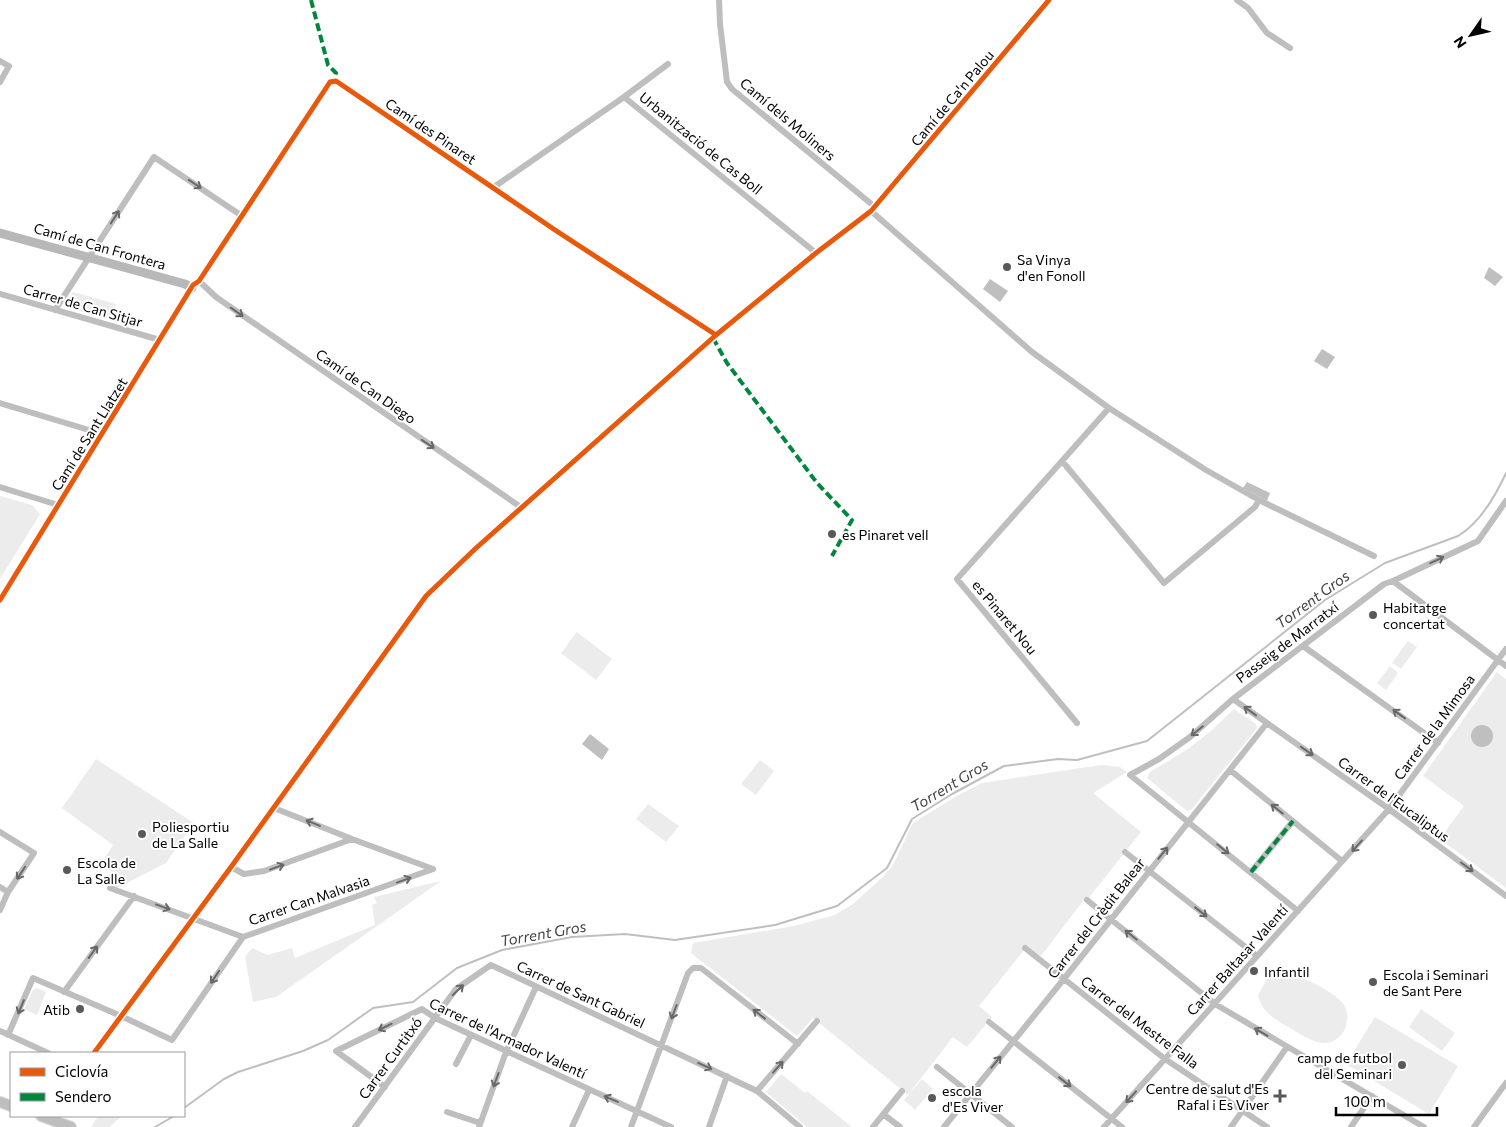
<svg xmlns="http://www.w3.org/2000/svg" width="1506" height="1127" font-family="Commissioner,sans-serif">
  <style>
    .green { fill: #ececec }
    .water { fill: #bfbfbf }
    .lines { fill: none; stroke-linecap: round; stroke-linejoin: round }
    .stream { stroke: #bfbfbf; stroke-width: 2 }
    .primary-casing { stroke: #dbdbdb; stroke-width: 12 }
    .street { stroke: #bebebe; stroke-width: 6 }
    .secondary { stroke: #b8b8b8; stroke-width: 9 }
    .primary { stroke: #bebebe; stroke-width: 10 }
    .quiet { stroke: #00873e; stroke-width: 4; stroke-dasharray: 8 4; stroke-linecap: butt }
    .cycleway-casing { stroke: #fff; stroke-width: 8 }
    .cycleway { stroke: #e8590c; stroke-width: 5 }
    .oneway { stroke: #686868 }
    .poi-dot { fill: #595959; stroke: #fff; stroke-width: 2 }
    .labels { text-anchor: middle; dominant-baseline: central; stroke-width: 4; stroke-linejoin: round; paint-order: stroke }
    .street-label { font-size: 14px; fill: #000; stroke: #fff }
    .poi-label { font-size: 14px; fill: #000; stroke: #fff; text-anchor: start }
    .water-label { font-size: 15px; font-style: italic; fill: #444; stroke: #fff }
  </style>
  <rect width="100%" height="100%" fill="#fff"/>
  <path class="green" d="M73 292 116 304 111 319 64 307Z
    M0 496 32 505 40 514 0 579Z
    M577 632 612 659 596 680 561 653Z
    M1408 641 1417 647 1401 669 1392 663Z
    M1390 666 1398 673 1386 690 1377 683Z
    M1497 672 1506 679V888L1440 839 1464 806 1423 776Z
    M1234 709 1256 724 1257 728 1191 810 1187 811 1147 778 1150 772 1188 749 1212 730Z
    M96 759 194 823 166 863 117 888 112 886 118 875 100 865 113 845 62 808Z
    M760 760 774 771 756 795 741 784Z
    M1101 765 1120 767 1127 772 1093 793 1141 832 1087 900 1083 901 1041 956 1025 949 979 1006 992 1017 967 1047 953 1037 908 1095 813 1018 797 1036 691 953 693 943 794 926 835 915 853 904 884 876 893 865 913 823 955 797 982 783Z
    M648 804 679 826 666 842 636 819Z
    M441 881 276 997 253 1002 245 957 252 948 268 955 292 948 295 958 375 925 372 905 377 903 374 897Z
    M1279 971C1293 972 1340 993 1345 1007 1352 1022 1342 1044 1323 1043 1311 1042 1299 1033 1288 1027 1273 1018 1262 1012 1258 995L1268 977Z
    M37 988 46 992 37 1015 24 1009 33 990Z
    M1421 1009 1455 1033 1442 1051 1409 1027Z
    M1375 1017 1458 1066 1429 1114 1346 1064Z
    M781 1074 805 1093 807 1091 852 1127H807L766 1092Z
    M922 1079 933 1089 915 1110 904 1100Z
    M98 1116H122L109 1127H91Z"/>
  <path class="water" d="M1489 267 1503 277 1495 286 1484 278Z
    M990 279 1008 291 1000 302 983 289Z
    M1322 349 1335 357 1327 369 1314 361Z
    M1247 482 1270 493 1267 501 1243 488Z
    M1471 736a11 11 0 1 1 22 0a11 11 0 1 1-22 0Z
    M590 734 609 749 602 760 582 744Z"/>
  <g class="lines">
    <path class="stream" d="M184 1108 224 1079 238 1072 303 1051 328 1040 373 1008 413 1002 457 968 502 950 572 937 625 934 675 940 775 925 837 906 887 868 912 819 952 794 1004 766 1058 759 1077 760 1147 741 1325 600 1385 563 1458 536C1480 523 1495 497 1506 473
      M155 1127 174 1116"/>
    <g class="primary-casing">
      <path id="primary" d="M0 1102 11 1106
        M41 1116 71 1127"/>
    </g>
    <path class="street" d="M719 0 720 24 727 82 732 89 875 207
      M1237 0 1248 8 1267 33 1290 48
      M0 61 9 66 0 82
      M624 97 668 64
      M494 187 624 97 816 253
      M871 211 1032 352 1109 408 1206 470 1259 500 1374 556
      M199 281 216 297 522 508
      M0 294 160 340
      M55 310 154 157 242 216
      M0 403 102 434
      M1109 408 1062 461 1164 583 1255 507 1259 500
      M1062 461 957 579 1077 723
      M0 487 58 505
      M1393 581 1506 666
      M0 600 193 285 199 281 330 82 336 81 555 230 716 335
      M1303 646 1438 743
      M1233 699 1389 809 1506 896
      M1230 770 1342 861
      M274 808 352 839 433 869
      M0 832 34 853 8 892 0 910
      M1125 852 1257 956
      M231 867 244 874 264 871 352 839
      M1251 872 1293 821
      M0 887 8 892
      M110 888 243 937 433 869
      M1087 900 1215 1004 1424 1127
      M1298 911 1130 775 1159 759 1190 737 1233 699 1384 584 1393 581 1478 541 1506 501
      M1025 948 1165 1059 1267 1127
      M64 992 134 896
      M989 1022 1122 1127
      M0 1031 48 1053
      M8 1035 33 978 121 1016 172 1040 243 937
      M94 1053 231 867 426 596 475 549 716 335 816 253 871 211 1049 0
      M456 1064 471 1035
      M937 1067 1012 1127
      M385 1087 336 1051 422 1009 435 1018 671 1127
      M757 1091 817 1021
      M447 1112 480 1123
      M883 1114 900 1127
      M355 1127 456 989 491 965 757 1091 800 1127
      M479 1127 506 1052 536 987
      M572 1127 589 1090
      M631 1127 688 973 693 968H701L798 1044
      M709 1127 727 1076
      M873 1127 902 1091
      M944 1127 1063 980 1267 723
      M1104 1127 1389 809 1506 649
      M1231 1127 1287 1047
      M1351 1127 1372 1096
      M1474 1127 1506 1083"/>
    <path class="secondary" d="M0 233 185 284 192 288"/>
    <use href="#primary" class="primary"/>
    <path class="quiet" d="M311 0 328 65 336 73 334 81
      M713 338 727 363 817 483 852 520 832 556
      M1251 872 1293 821"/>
    <g class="cycleway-casing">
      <path id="cycleway" d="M0 600 193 285 199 281 330 82 336 81 555 230 716 335
        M94 1053 231 867 426 596 475 549 716 335 816 253 871 211 1049 0"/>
    </g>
    <use href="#cycleway" class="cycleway"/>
  </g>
  <defs><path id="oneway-shaft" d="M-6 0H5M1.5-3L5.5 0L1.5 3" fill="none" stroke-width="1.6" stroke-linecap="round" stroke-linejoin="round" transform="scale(1.25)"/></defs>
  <g class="oneway">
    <use href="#oneway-shaft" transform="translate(195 184) rotate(34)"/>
    <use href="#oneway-shaft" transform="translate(115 217) rotate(-57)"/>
    <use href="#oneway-shaft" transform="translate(237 312) rotate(35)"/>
    <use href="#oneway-shaft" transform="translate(428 444) rotate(34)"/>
    <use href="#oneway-shaft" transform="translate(1437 560) rotate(-25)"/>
    <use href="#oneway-shaft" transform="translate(1250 711) rotate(-144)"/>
    <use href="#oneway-shaft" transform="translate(1399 714) rotate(-144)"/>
    <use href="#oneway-shaft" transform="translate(1197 731) rotate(141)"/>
    <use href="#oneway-shaft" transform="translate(1307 751) rotate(35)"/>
    <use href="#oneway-shaft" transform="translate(1277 809) rotate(-141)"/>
    <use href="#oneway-shaft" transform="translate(313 823) rotate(-158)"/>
    <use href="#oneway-shaft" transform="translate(1357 846) rotate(132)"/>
    <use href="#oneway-shaft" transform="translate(1223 849) rotate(39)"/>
    <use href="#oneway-shaft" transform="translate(1163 853) rotate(-51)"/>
    <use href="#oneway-shaft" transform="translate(277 867) rotate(-20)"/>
    <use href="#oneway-shaft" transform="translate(1467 867) rotate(37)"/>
    <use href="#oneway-shaft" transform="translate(21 873) rotate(123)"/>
    <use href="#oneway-shaft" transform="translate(404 880) rotate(-20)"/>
    <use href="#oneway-shaft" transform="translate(163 907) rotate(20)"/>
    <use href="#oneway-shaft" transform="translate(1201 912) rotate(38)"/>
    <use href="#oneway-shaft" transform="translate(1131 935) rotate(-141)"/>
    <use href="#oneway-shaft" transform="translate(93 952) rotate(-54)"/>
    <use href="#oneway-shaft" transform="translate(215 977) rotate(124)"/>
    <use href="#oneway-shaft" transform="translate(458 990) rotate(-44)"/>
    <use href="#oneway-shaft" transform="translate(21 1007) rotate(113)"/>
    <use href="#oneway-shaft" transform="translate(674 1012) rotate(111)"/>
    <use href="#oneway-shaft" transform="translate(759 1014) rotate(-142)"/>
    <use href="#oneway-shaft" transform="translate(385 1027) rotate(154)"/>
    <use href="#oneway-shaft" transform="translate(1261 1032) rotate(-149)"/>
    <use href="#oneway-shaft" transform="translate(996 1062) rotate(-51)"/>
    <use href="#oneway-shaft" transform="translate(705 1066) rotate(25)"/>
    <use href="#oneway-shaft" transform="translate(778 1067) rotate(-49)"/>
    <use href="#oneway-shaft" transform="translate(496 1080) rotate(110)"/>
    <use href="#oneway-shaft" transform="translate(1065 1082) rotate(38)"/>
    <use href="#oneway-shaft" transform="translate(1131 1097) rotate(132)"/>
    <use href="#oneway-shaft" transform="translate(611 1099) rotate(-157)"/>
  </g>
  <g class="poi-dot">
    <circle cx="1007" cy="267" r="5"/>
    <circle cx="832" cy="534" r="5"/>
    <circle cx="1373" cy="615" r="5"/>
    <circle cx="142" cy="834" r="5"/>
    <circle cx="67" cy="870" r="5"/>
    <circle cx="1254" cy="971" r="5"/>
    <circle cx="1373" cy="982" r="5"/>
    <circle cx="80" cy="1009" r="5"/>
    <circle cx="1402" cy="1065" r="5"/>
    <path d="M1277.5 1088.5h5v5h5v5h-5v5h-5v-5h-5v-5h5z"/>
    <circle cx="932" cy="1098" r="5"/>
  </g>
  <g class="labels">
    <g class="street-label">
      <text transform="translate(952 98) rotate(-50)">Camí de Ca'n Palou</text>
      <text transform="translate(788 119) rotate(40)">Camí dels Moliners</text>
      <text transform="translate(431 131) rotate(34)">Camí des Pinaret</text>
      <text transform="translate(701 143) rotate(39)">Urbanització de Cas Boll</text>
      <text transform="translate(100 246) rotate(16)">Camí de Can Frontera</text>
      <text transform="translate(83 305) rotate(16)">Carrer de Can Sitjar</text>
      <text transform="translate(366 386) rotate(35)">Camí de Can Diego</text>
      <text transform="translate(89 434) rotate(-58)">Camí de Sant Llatzet</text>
      <text transform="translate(1005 617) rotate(50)">es Pinaret Nou</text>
      <text transform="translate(1287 642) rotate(-37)">Passeig de Marratxí</text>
      <text transform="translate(1434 727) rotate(-54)">Carrer de la Mimosa</text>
      <text transform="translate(1394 799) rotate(36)">Carrer de l'Eucaliptus</text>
      <text transform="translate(309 900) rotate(-19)">Carrer Can Malvasia</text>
      <text transform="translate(1096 918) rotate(-52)">Carrer del Crèdit Balear</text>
      <text transform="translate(1237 960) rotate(-48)">Carrer Baltasar Valentí</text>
      <text transform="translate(581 994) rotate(25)">Carrer de Sant Gabriel</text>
      <text transform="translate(1140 1022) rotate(37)">Carrer del Mestre Falla</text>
      <text transform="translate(508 1038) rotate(25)">Carrer de l'Armador Valentí</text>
      <text transform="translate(390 1058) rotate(-54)">Carrer Curtitxó</text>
    </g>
    <g class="poi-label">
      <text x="1017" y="259">Sa Vinya<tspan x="1017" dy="16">d'en Fonoll</tspan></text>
      <text x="842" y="534">es Pinaret vell</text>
      <text x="1383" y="607">Habitatge<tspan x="1383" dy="16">concertat</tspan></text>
      <text x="152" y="826">Poliesportiu<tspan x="152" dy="16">de La Salle</tspan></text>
      <text x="77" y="862">Escola de<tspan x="77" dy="16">La Salle</tspan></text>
      <text x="1264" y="971">Infantil</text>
      <text x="1383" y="974">Escola i Seminari<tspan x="1383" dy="16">de Sant Pere</tspan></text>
      <text x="70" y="1009" text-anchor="end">Atib</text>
      <text x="1392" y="1057" text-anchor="end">camp de futbol<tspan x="1392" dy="16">del Seminari</tspan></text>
      <text x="1269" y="1088" text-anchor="end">Centre de salut d'Es<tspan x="1269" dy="16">Rafal i Es Viver</tspan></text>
      <text x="942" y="1090">escola<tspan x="942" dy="16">d'Es Viver</tspan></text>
    </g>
    <g class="water-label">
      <text transform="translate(1312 599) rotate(-36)">Torrent Gros</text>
      <text transform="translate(949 785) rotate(-31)">Torrent Gros</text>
      <text transform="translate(543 933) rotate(-10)">Torrent Gros</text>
    </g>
  </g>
  <rect x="10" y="1052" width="175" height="65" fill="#ffffff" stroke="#999999"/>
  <rect x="20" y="1068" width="25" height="8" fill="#e8590c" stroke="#999999"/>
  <text x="55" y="1077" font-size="15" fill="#000000">Ciclovía</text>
  <rect x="20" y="1093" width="25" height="8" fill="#00873e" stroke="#999999"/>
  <text x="55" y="1102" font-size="15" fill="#000000">Sendero</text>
  <g transform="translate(1471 35) rotate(236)" stroke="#ffffff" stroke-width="4" paint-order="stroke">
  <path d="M0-4L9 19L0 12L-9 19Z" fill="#000000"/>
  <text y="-8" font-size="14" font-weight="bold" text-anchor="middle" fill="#000000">N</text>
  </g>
  <path d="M1336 1107v8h101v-8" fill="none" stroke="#000000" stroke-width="2.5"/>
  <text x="1344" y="1107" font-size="15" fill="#000000" stroke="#ffffff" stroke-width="4" paint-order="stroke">100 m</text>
</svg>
